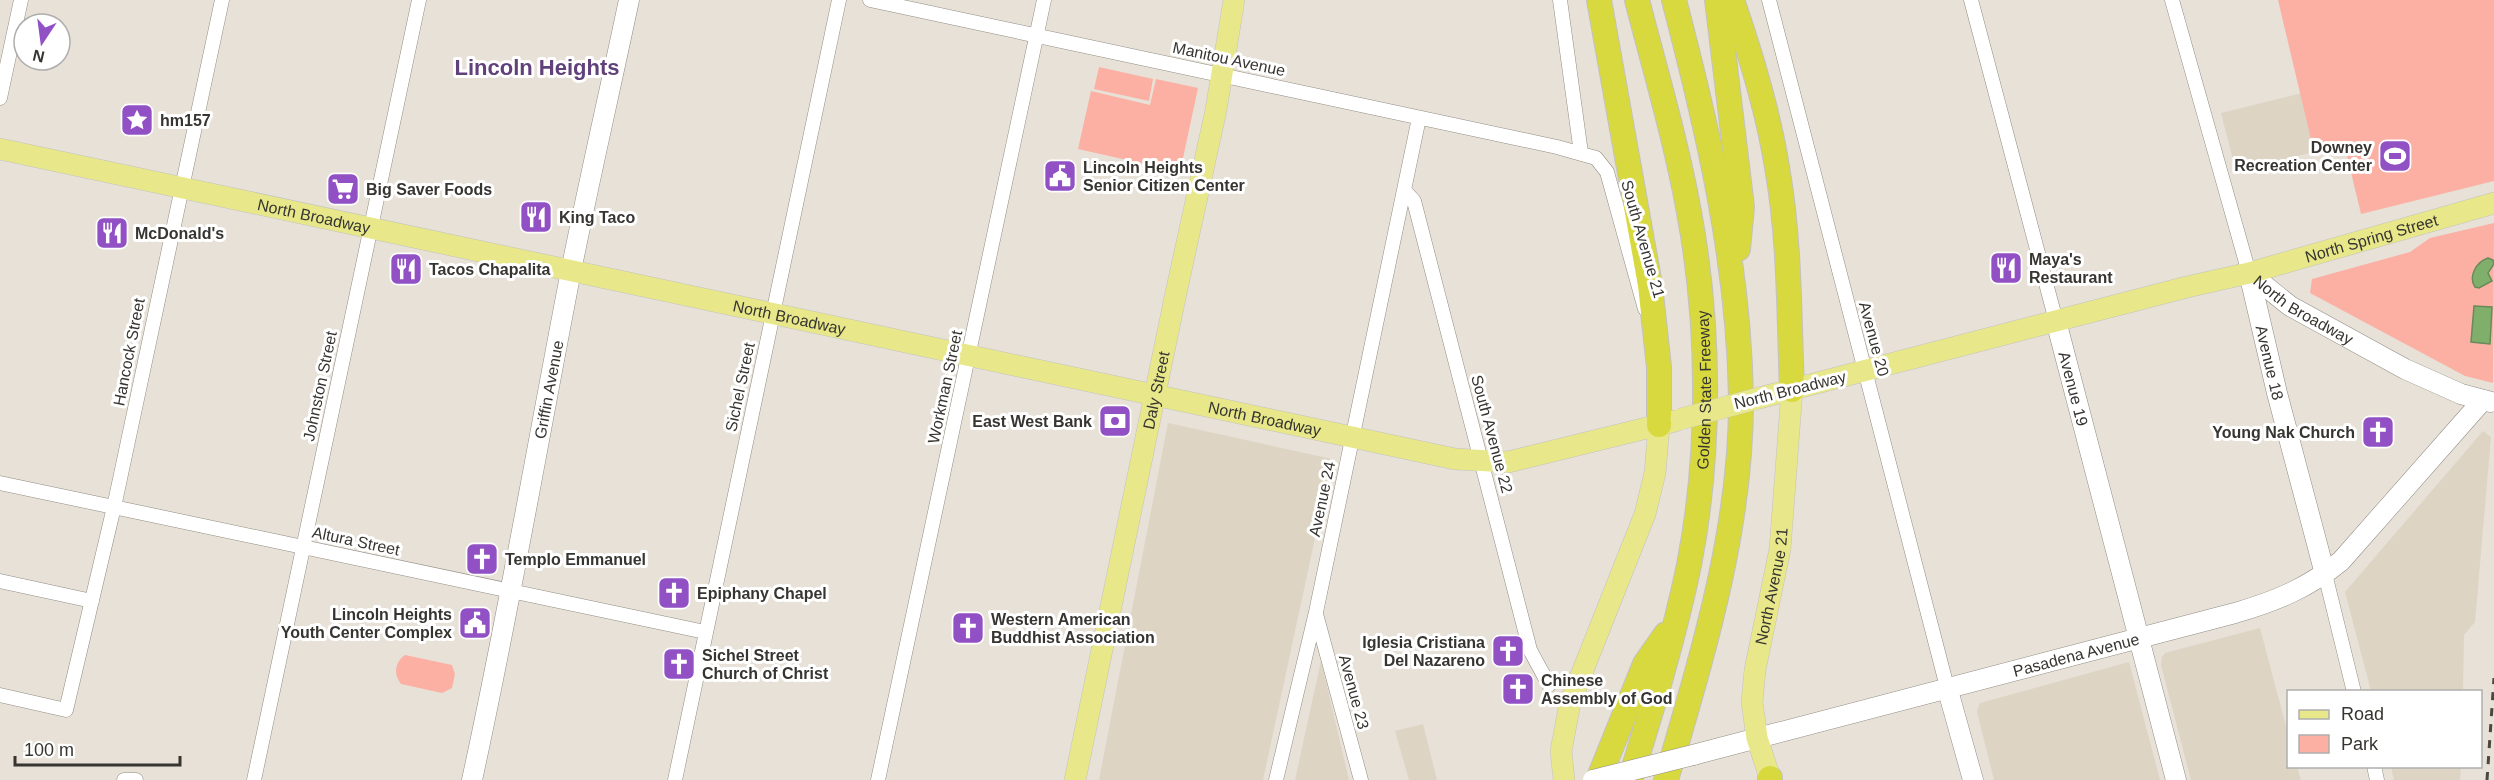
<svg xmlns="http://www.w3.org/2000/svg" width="2494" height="780" font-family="Helvetica,sans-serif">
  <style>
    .built { fill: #ddd4c4 }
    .green { fill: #fcb0a4 }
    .water { fill: #7faf6b; stroke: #698a5a; stroke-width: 1.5 }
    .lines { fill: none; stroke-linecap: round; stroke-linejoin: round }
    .street-casing { stroke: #928d84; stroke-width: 15 }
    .secondary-casing { stroke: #928d84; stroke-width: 21 }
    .primary-casing { stroke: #c3c2c1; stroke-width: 22 }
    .highway-casing { stroke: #c3c2c1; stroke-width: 26 }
    .street { stroke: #fff; stroke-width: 14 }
    .secondary { stroke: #fff; stroke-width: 20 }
    .primary { stroke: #e8e88b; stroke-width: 21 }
    .highway { stroke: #d8d93e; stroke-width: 24 }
    .rail { stroke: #4a4843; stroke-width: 3; stroke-dasharray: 8 8; stroke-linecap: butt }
    .secondary-bridge-casing { stroke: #928d84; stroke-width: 21; stroke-linecap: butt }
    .primary-bridge-casing { stroke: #c3c2c1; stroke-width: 22; stroke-linecap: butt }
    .secondary-bridge { stroke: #fff; stroke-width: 20 }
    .primary-bridge { stroke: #e8e88b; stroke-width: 21 }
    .labels { text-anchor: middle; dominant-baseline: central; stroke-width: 6; stroke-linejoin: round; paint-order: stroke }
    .street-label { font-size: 16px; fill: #373531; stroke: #fff }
    .poi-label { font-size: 16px; font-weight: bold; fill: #373531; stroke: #fff; text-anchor: start }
    .district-label { font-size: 22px; font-weight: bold; fill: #61417c; stroke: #fff }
  </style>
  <rect width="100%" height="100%" fill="#e7e1d7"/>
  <path class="built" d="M2302 93 2314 152 2236 171 2221 113Z
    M1168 423 1332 459 1263 780H1099Z
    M2483 431 2491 437 2475 622 2464 635 2463 691H2371L2345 592Z
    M2260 628 2288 734V766L2297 767 2301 780H2191L2161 665 2162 657 2165 653Z
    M1321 661 1349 780H1295Z
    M2129 662 2160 780H1994L1978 716 1977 710 1980 703Z
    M1423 724 1437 780H1409L1395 731Z
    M2391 767H2461L2460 780H2394Z"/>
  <path class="green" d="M2278 0H2494V181L2361 214 2344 143 2314 152Z
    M1099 67 1153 79 1149 101 1094 89Z
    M1156 79 1198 88 1180 172 1078 149 1091 91 1150 105Z
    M2494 223 2493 383 2465 376 2310 293 2312 279 2410 252 2430 238Z
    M405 655 452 665 455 674 452 688 442 693 401 684C393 674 395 662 405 655Z"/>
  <path class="water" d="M2488 258 2493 260 2494 264 2488 273 2492 281 2479 288 2475 287C2468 277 2476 262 2488 258Z
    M2474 306 2492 307 2490 344 2471 342Z"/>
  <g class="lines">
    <g class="street-casing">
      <path id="street" d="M870 0 1557 147 1596 158 1607 172 1645 309
        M1560 0 1581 153
        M1769 0 1947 687
        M1971 0 2056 321
        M2172 0 2249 273
        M0 98 21 0
        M1404 190 1414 201 1530 650 1549 685
        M0 483 705 632
        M2325 574 2354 692
        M0 581 92 601
        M1316 614 1361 780
        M0 695 66 710 114 507 222 0
        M2374 766 2377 780
        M124 780H136
        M254 780 419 0
        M675 780 839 0
        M878 780 1044 0
        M1276 780 1316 612 1419 118"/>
    </g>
    <g class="secondary-casing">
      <g id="secondary">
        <path id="s1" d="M2249 273 2277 393 2325 574"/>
        <path id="s2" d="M2249 273 2290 306 2405 369 2461 394 2491 402"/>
        <path id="s3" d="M2056 321 2176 780"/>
        <path d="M1947 687 1973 780"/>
        <path id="s4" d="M1693 755 2235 613C2276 601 2308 588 2341 561L2483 400"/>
        <path id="s5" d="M472 780C509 611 538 441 571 271 589 181 610 90 629 0"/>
      </g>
    </g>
    <g class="primary-casing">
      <g id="primary">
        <path id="s6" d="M0 149 1455 459 1508 462 1675 421"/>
        <path id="s7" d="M1759 398 2187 287 2249 273 2494 203"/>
        <path id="s8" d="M1770 778 1757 738 1752 702 1755 670 1780 549 1792 390"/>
        <path id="s9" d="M1075 780 1176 293 1216 110 1234 0"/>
        <path d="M1564 780 1561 751 1570 703 1645 514 1655 473 1659 425"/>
      </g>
    </g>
    <g class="highway-casing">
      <g id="highway">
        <path d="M1599 0 1650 285 1659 367V425"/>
        <path d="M1717 0 1742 207 1738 249"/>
        <path d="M1732 0C1751 55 1768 110 1777 167 1790 240 1789 316 1792 390"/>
        <path d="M1598 780 1645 664 1666 634"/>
        <path id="s10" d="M1630 780C1652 709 1674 638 1689 565 1711 452 1710 325 1689 212 1676 140 1655 70 1637 0"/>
        <path d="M1666 780C1702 656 1742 529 1741 398 1739 262 1708 130 1674 0"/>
        <path d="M1770 780V778"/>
      </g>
    </g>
    <use href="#street" class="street"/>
    <use href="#secondary" class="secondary"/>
    <use href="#primary" class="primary"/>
    <use href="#highway" class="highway"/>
    <path class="rail" d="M2487 780 2494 678"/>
    <g class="secondary-bridge-casing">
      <path id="secondary-bridge" d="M1593 780 1693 755"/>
    </g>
    <g class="primary-bridge-casing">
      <path id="primary-bridge" d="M1681 419 1759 398"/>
    </g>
    <use href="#secondary-bridge" class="secondary-bridge"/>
    <use href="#primary-bridge" class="primary-bridge"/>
  </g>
  <defs>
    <g id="sight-square" transform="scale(1.725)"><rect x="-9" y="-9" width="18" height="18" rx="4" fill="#9250c5" stroke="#fff"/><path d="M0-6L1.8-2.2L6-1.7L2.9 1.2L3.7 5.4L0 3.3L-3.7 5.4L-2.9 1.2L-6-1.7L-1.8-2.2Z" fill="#fff"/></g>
    <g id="stadium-square" transform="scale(1.725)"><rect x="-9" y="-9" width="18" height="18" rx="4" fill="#9250c5" stroke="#fff"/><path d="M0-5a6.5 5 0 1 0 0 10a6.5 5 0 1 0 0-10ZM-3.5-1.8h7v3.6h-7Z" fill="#fff"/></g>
    <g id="civic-square" transform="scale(1.725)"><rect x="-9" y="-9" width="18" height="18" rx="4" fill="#9250c5" stroke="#fff"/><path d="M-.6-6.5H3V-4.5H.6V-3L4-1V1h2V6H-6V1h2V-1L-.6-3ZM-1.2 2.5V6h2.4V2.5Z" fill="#fff"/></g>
    <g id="supermarket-square" transform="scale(1.725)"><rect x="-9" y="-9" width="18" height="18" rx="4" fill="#9250c5" stroke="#fff"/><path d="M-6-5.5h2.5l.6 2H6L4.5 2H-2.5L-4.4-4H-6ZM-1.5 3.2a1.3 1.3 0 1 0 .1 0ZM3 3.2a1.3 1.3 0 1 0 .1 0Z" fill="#fff"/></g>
    <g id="restaurant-square" transform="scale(1.725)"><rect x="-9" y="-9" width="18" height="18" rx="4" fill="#9250c5" stroke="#fff"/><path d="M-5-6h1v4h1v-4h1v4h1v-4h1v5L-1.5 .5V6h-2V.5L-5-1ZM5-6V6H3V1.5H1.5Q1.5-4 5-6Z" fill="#fff"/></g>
    <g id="bank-square" transform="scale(1.725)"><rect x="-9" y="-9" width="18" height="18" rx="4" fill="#9250c5" stroke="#fff"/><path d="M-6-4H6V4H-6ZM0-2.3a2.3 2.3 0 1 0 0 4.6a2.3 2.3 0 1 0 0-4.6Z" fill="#fff"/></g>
    <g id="church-square" transform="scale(1.725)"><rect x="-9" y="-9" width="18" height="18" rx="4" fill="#9250c5" stroke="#fff"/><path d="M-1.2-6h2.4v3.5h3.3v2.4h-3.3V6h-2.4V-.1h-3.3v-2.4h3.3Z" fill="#fff"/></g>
  </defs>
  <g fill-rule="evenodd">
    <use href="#sight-square" x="137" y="120"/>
    <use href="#stadium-square" x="2395" y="156"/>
    <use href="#civic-square" x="1060" y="176"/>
    <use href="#supermarket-square" x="343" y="189"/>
    <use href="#restaurant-square" x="536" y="217"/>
    <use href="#restaurant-square" x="112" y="233"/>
    <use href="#restaurant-square" x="2006" y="268"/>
    <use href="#restaurant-square" x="406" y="269"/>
    <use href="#bank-square" x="1115" y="421"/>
    <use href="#church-square" x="2378" y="432"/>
    <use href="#church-square" x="482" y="559"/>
    <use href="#church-square" x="674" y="593"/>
    <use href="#civic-square" x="475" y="623"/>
    <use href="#church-square" x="968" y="628"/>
    <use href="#church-square" x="1508" y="651"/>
    <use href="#church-square" x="679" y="664"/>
    <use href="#church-square" x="1518" y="689"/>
  </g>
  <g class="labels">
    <g class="street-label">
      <text transform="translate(1229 59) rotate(12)">Manitou Avenue</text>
      <text stroke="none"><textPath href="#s6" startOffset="321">North Broadway</textPath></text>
      <text stroke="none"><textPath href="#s7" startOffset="633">North Spring Street</textPath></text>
      <text transform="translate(1643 239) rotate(74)">South Avenue 21</text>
      <text stroke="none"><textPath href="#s2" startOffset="66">North Broadway</textPath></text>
      <text stroke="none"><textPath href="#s6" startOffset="807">North Broadway</textPath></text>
      <text transform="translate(1874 339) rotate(75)">Avenue 20</text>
      <text transform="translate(129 352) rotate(-79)">Hancock Street</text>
      <text stroke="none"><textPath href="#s1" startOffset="92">Avenue 18</textPath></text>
      <text transform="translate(320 386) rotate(-78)">Johnston Street</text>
      <text transform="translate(740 387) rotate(-78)">Sichel Street</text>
      <text transform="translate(945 387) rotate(-78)">Workman Street</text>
      <text stroke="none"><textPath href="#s5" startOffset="398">Griffin Avenue</textPath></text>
      <text stroke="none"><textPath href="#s9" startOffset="398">Daly Street</textPath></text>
      <text transform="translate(1790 390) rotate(-14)">North Broadway</text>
      <text stroke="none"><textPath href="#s3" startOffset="70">Avenue 19</textPath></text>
      <text stroke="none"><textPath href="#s10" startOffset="399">Golden State Freeway</textPath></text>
      <text stroke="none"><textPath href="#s6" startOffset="1293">North Broadway</textPath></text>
      <text transform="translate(1492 434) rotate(75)">South Avenue 22</text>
      <text transform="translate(1322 499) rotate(-78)">Avenue 24</text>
      <text transform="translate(356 541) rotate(12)">Altura Street</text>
      <text stroke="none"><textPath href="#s8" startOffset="196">North Avenue 21</textPath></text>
      <text stroke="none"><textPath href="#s4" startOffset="396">Pasadena Avenue</textPath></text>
      <text transform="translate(1354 692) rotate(75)">Avenue 23</text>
    </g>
    <g class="poi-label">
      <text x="160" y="120">hm157</text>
      <text x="2372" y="147" text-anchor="end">Downey<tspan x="2372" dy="18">Recreation Center</tspan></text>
      <text x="1083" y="167">Lincoln Heights<tspan x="1083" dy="18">Senior Citizen Center</tspan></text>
      <text x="366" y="189">Big Saver Foods</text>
      <text x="559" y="217">King Taco</text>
      <text x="135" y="233">McDonald's</text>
      <text x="2029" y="259">Maya's<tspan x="2029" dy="18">Restaurant</tspan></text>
      <text x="429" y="269">Tacos Chapalita</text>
      <text x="1092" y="421" text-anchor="end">East West Bank</text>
      <text x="2355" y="432" text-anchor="end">Young Nak Church</text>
      <text x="505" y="559">Templo Emmanuel</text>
      <text x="697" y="593">Epiphany Chapel</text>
      <text x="452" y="614" text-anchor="end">Lincoln Heights<tspan x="452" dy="18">Youth Center Complex</tspan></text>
      <text x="991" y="619">Western American<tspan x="991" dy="18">Buddhist Association</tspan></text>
      <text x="1485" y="642" text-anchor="end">Iglesia Cristiana<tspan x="1485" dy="18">Del Nazareno</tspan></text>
      <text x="702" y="655">Sichel Street<tspan x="702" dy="18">Church of Christ</tspan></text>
      <text x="1541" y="680">Chinese<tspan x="1541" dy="18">Assembly of God</tspan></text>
    </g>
    <g class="district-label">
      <text x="537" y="67">Lincoln Heights</text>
    </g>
  </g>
  <rect x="2287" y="690" width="195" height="78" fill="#ffffff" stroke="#afaead" stroke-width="1.5"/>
  <rect x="2299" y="710" width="30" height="9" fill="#e8e88b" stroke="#afaead" stroke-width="1.5"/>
  <text x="2341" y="720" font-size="18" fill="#373531">Road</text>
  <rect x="2299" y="735" width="30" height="18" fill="#fcb0a4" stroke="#afaead" stroke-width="1.5"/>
  <text x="2341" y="750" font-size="18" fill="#373531">Park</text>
  <g transform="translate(42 42) rotate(193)"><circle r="28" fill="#ffffff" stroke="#afaead" stroke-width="1.5"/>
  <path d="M0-4.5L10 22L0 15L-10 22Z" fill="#9250c5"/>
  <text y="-9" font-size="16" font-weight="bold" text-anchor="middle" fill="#373531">N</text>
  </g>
  <path d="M15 756v9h165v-9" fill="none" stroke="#373531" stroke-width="3"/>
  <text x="24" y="756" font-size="18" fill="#373531" stroke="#ffffff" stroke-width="4.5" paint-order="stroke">100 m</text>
</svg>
